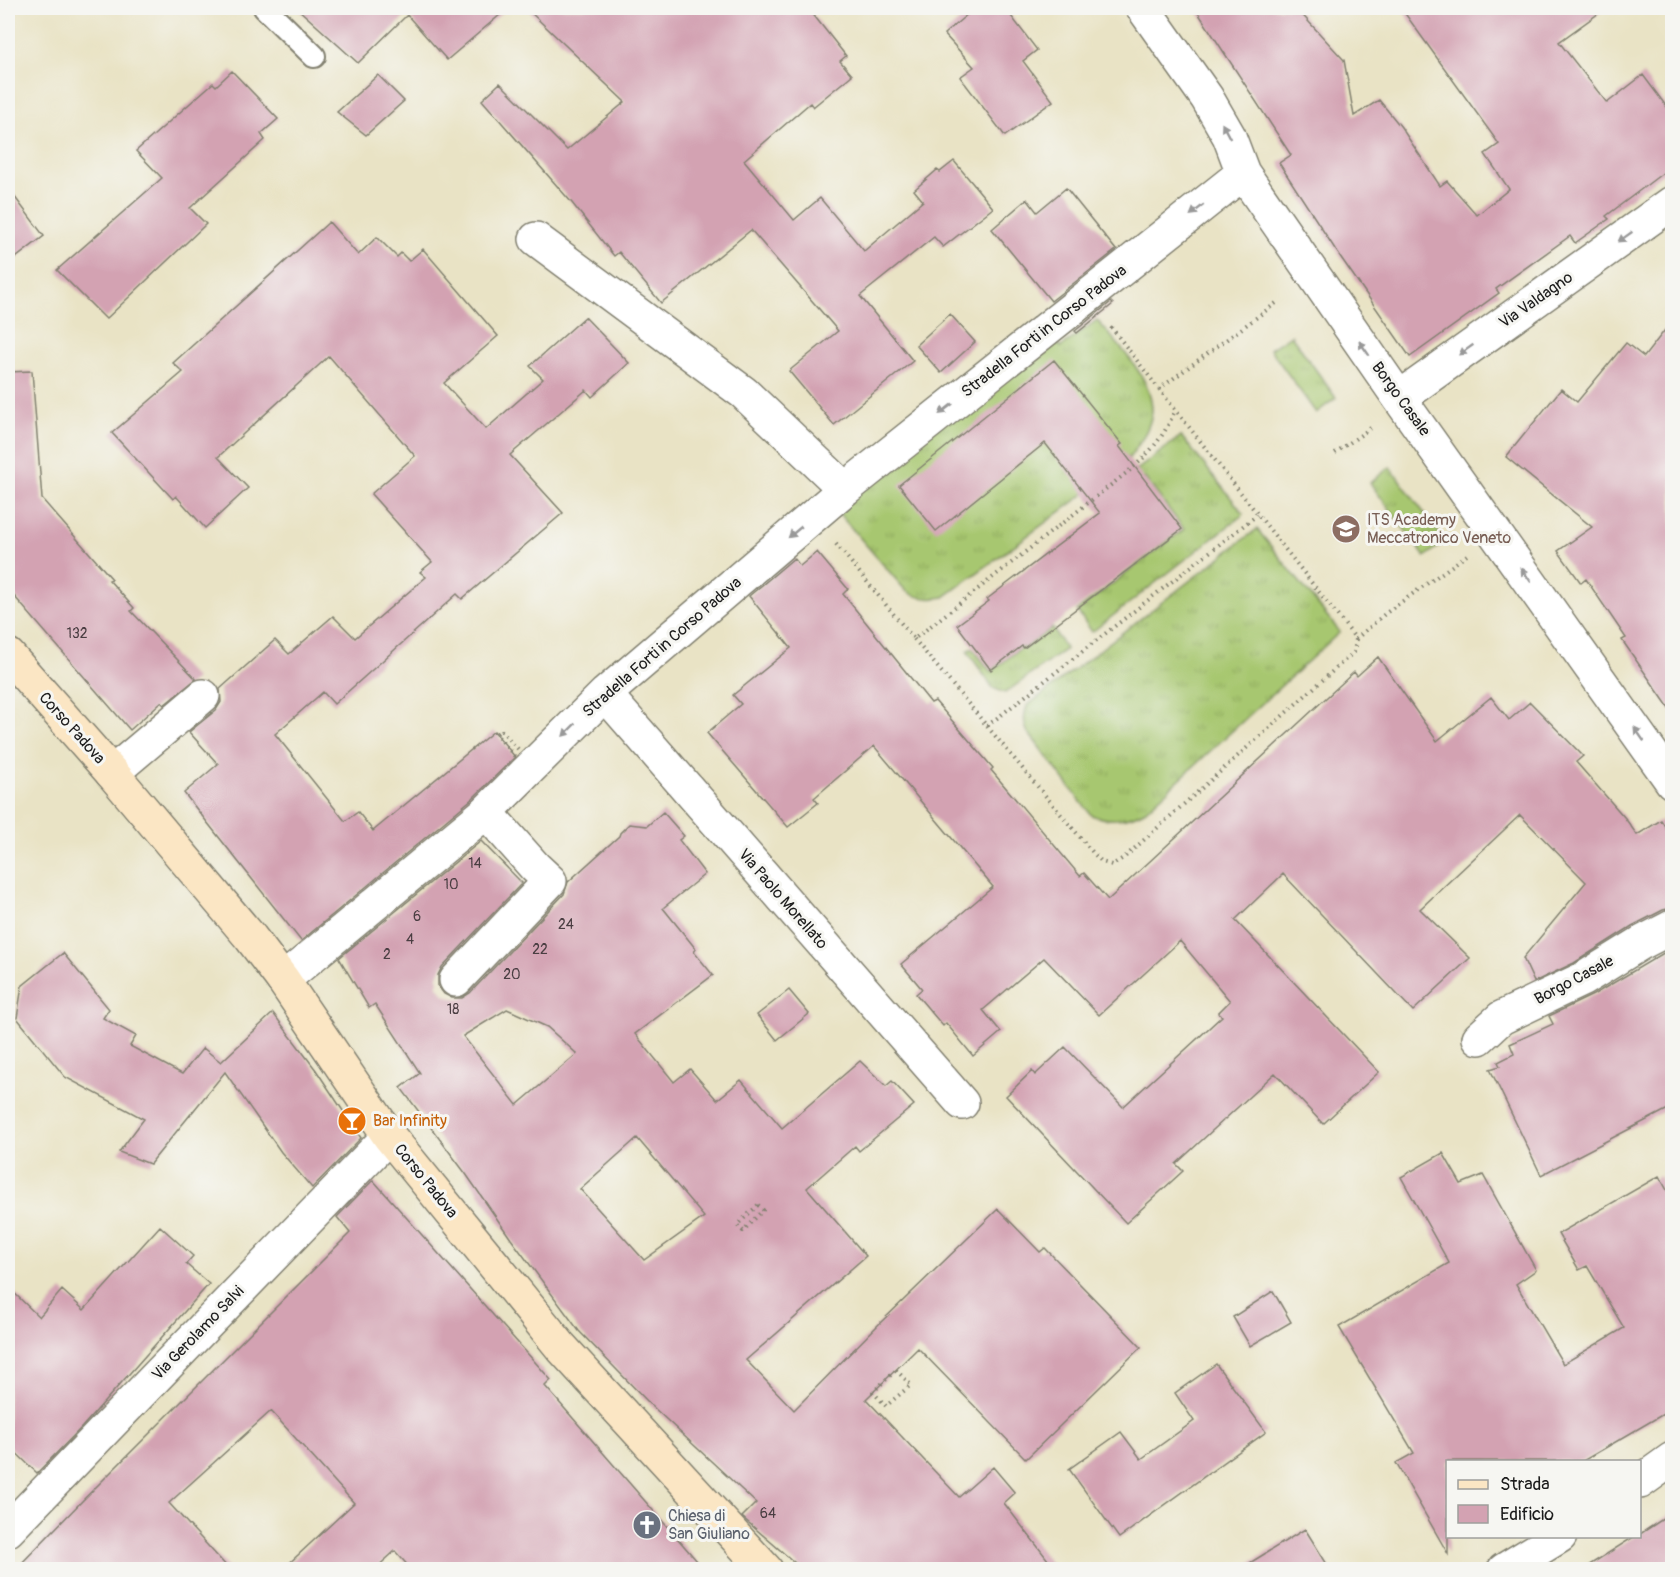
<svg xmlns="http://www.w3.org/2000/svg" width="1680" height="1577" font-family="Pangolin,sans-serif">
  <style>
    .grass { fill: url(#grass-tufts); stroke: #627246; stroke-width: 1.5 }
    .building { fill: #d3a2b2; fill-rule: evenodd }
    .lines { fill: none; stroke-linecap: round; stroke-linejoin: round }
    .lane-casing { stroke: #828070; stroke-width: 26 }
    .street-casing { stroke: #828070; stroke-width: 36 }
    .secondary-casing { stroke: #828070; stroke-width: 36 }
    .path { stroke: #828070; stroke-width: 4; stroke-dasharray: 1.5 4.5; stroke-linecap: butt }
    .lane { stroke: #fff; stroke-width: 22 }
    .street { stroke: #fff; stroke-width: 33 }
    .secondary { stroke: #fbe6c4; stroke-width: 33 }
    .oneway { fill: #999 }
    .labels { text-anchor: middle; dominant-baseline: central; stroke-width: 6; stroke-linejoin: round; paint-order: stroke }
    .number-label { font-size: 14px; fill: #4a3e42 }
    .street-label { font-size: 16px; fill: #1c1c1c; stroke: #f6f6f2 }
    .education-label { font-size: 16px; fill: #785e54; stroke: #f6f6f2; text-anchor: start }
    .food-label { font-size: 16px; fill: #c56008; stroke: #f6f6f2; text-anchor: start }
    .worship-label { font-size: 16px; fill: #5b616d; stroke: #f6f6f2; text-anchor: start }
  </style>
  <defs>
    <pattern id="grass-tufts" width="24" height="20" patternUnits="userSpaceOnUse" patternTransform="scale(1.5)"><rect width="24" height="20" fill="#a7c76f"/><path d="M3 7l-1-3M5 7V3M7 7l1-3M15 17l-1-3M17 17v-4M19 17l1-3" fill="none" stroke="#8faa60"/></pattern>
  </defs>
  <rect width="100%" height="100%" fill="#f6f6f2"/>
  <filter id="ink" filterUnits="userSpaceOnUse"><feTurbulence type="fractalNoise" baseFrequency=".0167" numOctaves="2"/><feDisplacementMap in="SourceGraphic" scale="12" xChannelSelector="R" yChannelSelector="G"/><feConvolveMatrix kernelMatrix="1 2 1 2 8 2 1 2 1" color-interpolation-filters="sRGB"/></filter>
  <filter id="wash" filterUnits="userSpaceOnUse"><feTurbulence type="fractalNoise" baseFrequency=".008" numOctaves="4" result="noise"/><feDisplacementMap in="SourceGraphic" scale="24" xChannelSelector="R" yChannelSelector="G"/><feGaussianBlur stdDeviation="1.35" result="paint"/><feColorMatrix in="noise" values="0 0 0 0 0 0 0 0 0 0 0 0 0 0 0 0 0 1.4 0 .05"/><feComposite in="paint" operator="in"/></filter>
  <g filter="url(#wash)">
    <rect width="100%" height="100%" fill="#e9e3c5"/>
    <path class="grass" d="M1097 320C1117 344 1153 378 1152 411 1151 430 1135 450 1124 465L944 597C930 600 918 599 906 591L834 508 1049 334 1061 347Z
      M1291 335 1336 398 1316 413 1270 349Z
      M1181 436 1244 514 1092 632 1077 611 1184 529 1145 478 1139 482 1136 474 1138 469Z
      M1390 467 1445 541 1425 557 1370 483Z
      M1257 529 1340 632 1146 810C1129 820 1109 822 1091 815L1027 731C1023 722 1024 715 1027 706Z
      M1052 628 1066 649 1005 693 993 688 967 651 972 648 991 672 1022 647 1024 649Z"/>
    <g id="blocks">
      <path class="building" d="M297 8H508L447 60 407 15 358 63Z
        M526 8H808L846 56 840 61 852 75 813 107 810 103 744 160 794 220 820 198 864 251 923 201 914 190 937 170 940 172 954 161 993 208 943 247 934 237 860 296 913 361 834 425 789 371 838 331 751 230 661 303 619 252 614 256 572 203 482 100 500 83 567 150 625 102Z
        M975 8H1005L1037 50 1023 61 1053 101 1005 136 960 77 974 67 944 34Z
        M1195 8H1296L1344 60 1354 116 1379 100 1401 127 1440 186 1447 181 1477 215 1509 189 1485 154 1499 144 1401 8H1606L1559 42 1607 103 1643 75 1672 114V166L1606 216 1609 219 1575 243 1570 236 1496 289 1499 293 1410 357 1335 249 1279 163 1291 155Z
        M232 71 278 119 261 134 265 140 190 208 206 224 106 319 57 270 162 178 136 151 213 83 216 86Z
        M378 75 404 101 366 135 337 112Z
        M8 188 44 236 8 264Z
        M1066 188 1116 250 1051 301 992 229 1027 199 1037 212Z
        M329 222 358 255 377 237 397 257 401 253 409 261 423 249 498 336 444 383 486 429 543 379 530 366 585 317 629 363 592 397 586 390 510 455 563 513 462 599 457 594 334 704 323 692 275 734 345 821 358 812 373 831 494 731 515 757 473 798 301 941 184 793 218 764 189 732 216 710 221 702 220 689 275 640 289 654 333 616 355 638 426 577 420 572 432 562 371 494 415 456 329 356 218 457 248 488 205 528 176 496 173 499 112 433 183 372 173 363Z
        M1111 302 1113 304 1077 333 1075 331Z
        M950 314 975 342 941 373 916 345Z
        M1672 321V712L1622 640 1626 638 1586 579 1581 583 1558 551 1592 527 1506 457 1561 389 1577 402 1626 343 1644 357Z
        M1054 360 1122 444 1119 446 1182 529 1024 648 1022 646 991 670 957 625 989 601 987 599 1100 513 1045 443 936 531 899 485Z
        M32 371 42 499 112 579 109 580 134 608 131 611 196 679 164 705 161 702 130 730 8 589V372Z
        M817 552 848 589 843 594 931 703 935 701 993 768 991 770 1080 876 1084 873 1108 900 1354 672 1357 676 1378 657 1437 741 1491 697 1509 720 1530 702 1583 756 1576 762 1625 818 1637 835 1661 820 1672 837V908L1663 910 1632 926 1574 963 1534 982 1523 958 1586 882 1520 815 1420 909 1470 958 1413 1011 1283 874 1235 920 1379 1072 1323 1124 1275 1073 1176 1164 1183 1171 1126 1223 1006 1096 1032 1071 1035 1075 1065 1047 1123 1107 1222 1016 1218 1013 1230 1001 1180 941 1099 1015 1044 958 983 1010 1001 1032 973 1056 946 1023 943 1026 916 994 922 989 901 964 993 887 874 746 814 798 818 803 788 827 707 733 741 704 733 695 791 648 749 596 794 558 800 566Z
        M663 812 684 836 679 840 705 874 663 908 696 949 694 952 713 975 635 1034 674 1082 690 1069 717 1100 741 1080 782 1128 860 1061 886 1086 892 1081 914 1105 859 1151 855 1146 807 1188 866 1256 746 1360 794 1410 881 1322 998 1209 1040 1252 1045 1248 1141 1347 1026 1459 918 1348 866 1399 959 1497 993 1467 1015 1493 1004 1503 1055 1569H802L742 1517 756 1503 652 1406 579 1331 511 1239 466 1174 401 1088 420 1073 375 1004 369 1008 339 958 481 841 522 883 442 967 438 975V986L444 994 452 998H462L470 993 564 894 568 882 619 836 620 833 629 824 647 826ZM507 1009 547 1027 577 1054 517 1105 463 1036ZM637 1138 704 1217 644 1260 580 1189Z
        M1672 948V1107L1541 1175 1490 1069 1500 1066 1498 1062 1514 1054 1510 1044 1553 1024 1549 1016 1593 995Z
        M63 953 109 1009 103 1018 136 1036 130 1046 182 1074 203 1048 221 1062 273 1013 316 1070 361 1138 312 1188 281 1152 225 1072 150 1164 119 1152 144 1119 65 1077 17 1018 22 986Z
        M789 990 809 1014 777 1040 757 1015Z
        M1443 1153 1461 1184 1483 1175 1536 1270 1516 1284 1563 1364 1624 1328 1587 1266 1579 1270 1558 1234 1659 1176 1672 1199V1409L1583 1461H1448V1554L1396 1463 1414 1453 1339 1327 1449 1263 1401 1177Z
        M373 1180 551 1380 545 1386 704 1569H411L395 1551 375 1569H283L354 1503 271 1411 169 1503 229 1569H16L83 1500 350 1233 337 1217Z
        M160 1226 193 1256 186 1264 209 1284 82 1427 37 1473 8 1445V1287L39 1317 62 1290 84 1310Z
        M1273 1291 1291 1322 1250 1346 1233 1317Z
        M1216 1364 1266 1432 1119 1538 1069 1469 1121 1432 1141 1459 1194 1421 1175 1393Z
        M1672 1513V1569H1583L1635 1536H1640V1534Z
        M1305 1529 1330 1569H1240Z"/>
    </g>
  </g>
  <g filter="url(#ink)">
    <use href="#blocks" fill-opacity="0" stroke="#828070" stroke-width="1.5"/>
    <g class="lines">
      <g class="lane-casing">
        <path id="lane" d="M265 8 314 56"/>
      </g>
      <g class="street-casing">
        <path id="street" d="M1143 8 1207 98 1229 136 1243 173 1399 398 1672 782
          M536 239 744 393 845 489
          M1399 398 1672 203
          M605 694 962 1103
          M112 773 203 696
          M283 980 486 812 605 694 845 489 1243 173
          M456 980 550 881 535 867 486 812
          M1479 1038 1501 1018 1583 979 1641 943 1672 927
          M1640 1482 1672 1459
          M8 1530 389 1136
          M1504 1570 1560 1536"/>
      </g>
      <g class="secondary-casing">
        <path id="secondary" d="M8 655 112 773 251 938 283 980 389 1136 561 1347 766 1570"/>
      </g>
      <path class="path" d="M1111 327 1159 389 1279 301
        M1159 389 1356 639 1386 613 1467 555
        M1335 453 1372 427
        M836 544 914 639 1134 467C1153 449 1165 435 1175 410
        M914 639 1095 855 1102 862 1112 865 1125 857 1354 652 1356 639
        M987 726 1257 515
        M501 730 526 758 520 763 496 734Z
        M758 1205 763 1210 743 1231 737 1225Z
        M896 1370 911 1385 886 1406 873 1392Z"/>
      <use href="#lane" class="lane"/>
      <use href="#street" class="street"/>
      <use href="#secondary" class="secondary"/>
    </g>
    <defs><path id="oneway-solid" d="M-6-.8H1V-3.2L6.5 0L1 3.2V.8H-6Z" transform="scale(1.5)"/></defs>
    <g class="oneway">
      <use href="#oneway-solid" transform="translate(1226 131) rotate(-118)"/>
      <use href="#oneway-solid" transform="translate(1197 210) rotate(142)"/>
      <use href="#oneway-solid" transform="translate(1625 237) rotate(145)"/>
      <use href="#oneway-solid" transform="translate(1364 348) rotate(-125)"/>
      <use href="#oneway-solid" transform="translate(1466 350) rotate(145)"/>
      <use href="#oneway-solid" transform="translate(946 409) rotate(142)"/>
      <use href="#oneway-solid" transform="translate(795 532) rotate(140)"/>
      <use href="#oneway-solid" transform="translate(1526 575) rotate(-125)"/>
      <use href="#oneway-solid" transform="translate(569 730) rotate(135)"/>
      <use href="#oneway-solid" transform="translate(1639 734) rotate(-125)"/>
    </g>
  </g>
  <defs>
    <g id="university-disc" transform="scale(1.5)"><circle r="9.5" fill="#8d6e63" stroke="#f6f6f2"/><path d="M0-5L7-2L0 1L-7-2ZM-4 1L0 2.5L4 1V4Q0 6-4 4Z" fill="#fff"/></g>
    <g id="bar-disc" transform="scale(1.5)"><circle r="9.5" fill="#e8710a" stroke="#f6f6f2"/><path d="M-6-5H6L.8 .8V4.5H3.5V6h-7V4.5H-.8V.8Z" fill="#fff"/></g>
    <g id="church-disc" transform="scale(1.5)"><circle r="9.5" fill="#6b7280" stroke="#f6f6f2"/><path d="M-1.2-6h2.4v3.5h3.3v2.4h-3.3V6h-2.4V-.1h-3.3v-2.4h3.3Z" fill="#fff"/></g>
  </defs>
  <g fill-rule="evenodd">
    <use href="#university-disc" x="1346" y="529"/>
    <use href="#bar-disc" x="352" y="1121"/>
    <use href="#church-disc" x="647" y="1525"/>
  </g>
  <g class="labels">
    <g class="number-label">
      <text x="77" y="633">132</text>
      <text x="475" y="863">14</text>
      <text x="451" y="884">10</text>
      <text x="417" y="916">6</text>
      <text x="566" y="924">24</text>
      <text x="410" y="939">4</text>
      <text x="540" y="949">22</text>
      <text x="387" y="954">2</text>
      <text x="512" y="974">20</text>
      <text x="453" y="1009">18</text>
      <text x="768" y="1513">64</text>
    </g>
    <g class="street-label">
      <text transform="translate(1536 300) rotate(-35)">Via Valdagno</text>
      <text transform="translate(1044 331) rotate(-38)">Stradella Forti in Corso Padova</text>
      <text transform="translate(1401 399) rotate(54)">Borgo Casale</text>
      <text transform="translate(662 647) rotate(-41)">Stradella Forti in Corso Padova</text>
      <text transform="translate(72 728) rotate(48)">Corso Padova</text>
      <text transform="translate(783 899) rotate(49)">Via Paolo Morellato</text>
      <text transform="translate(1574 980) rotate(-28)">Borgo Casale</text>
      <text transform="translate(426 1181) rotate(51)">Corso Padova</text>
      <text transform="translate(198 1333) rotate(-46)">Via Gerolamo Salvi</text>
    </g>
    <g class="education-label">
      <text x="1367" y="520">ITS Academy<tspan x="1367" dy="18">Meccatronico Veneto</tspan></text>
    </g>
    <g class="food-label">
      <text x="373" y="1121">Bar Infinity</text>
    </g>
    <g class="worship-label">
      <text x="668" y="1516">Chiesa di<tspan x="668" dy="18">San Giuliano</tspan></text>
    </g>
  </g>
  <rect width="1680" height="1577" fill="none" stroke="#f6f6f2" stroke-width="30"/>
  <rect x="1446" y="1460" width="195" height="78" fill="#f6f6f2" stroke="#9f9f9c" stroke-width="1.5"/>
  <rect x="1458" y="1480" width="30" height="9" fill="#fbe6c4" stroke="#9f9f9c" stroke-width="1.5"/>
  <text x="1500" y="1490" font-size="18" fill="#1c1c1c">Strada</text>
  <rect x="1458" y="1505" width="30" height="18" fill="#d3a2b2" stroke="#9f9f9c" stroke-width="1.5"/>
  <text x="1500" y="1520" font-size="18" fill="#1c1c1c">Edificio</text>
</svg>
